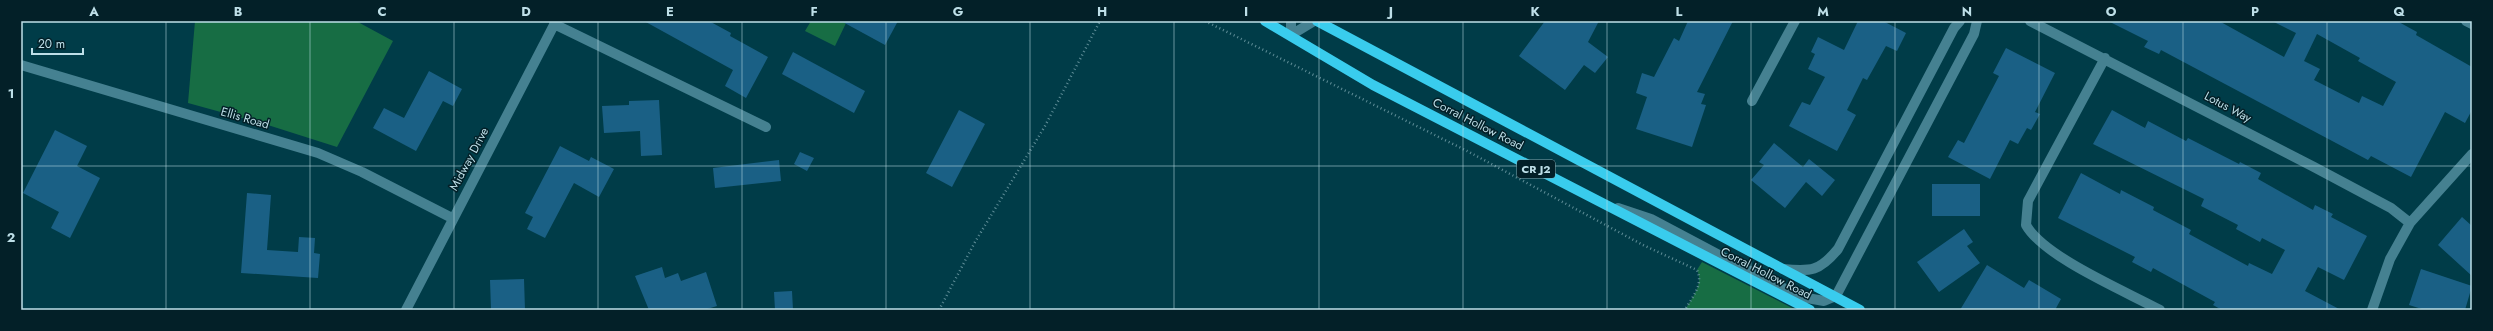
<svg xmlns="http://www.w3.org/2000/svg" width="2493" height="331" font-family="Jost,sans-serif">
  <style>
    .green { fill: #176d44 }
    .building { fill: #1a6085; fill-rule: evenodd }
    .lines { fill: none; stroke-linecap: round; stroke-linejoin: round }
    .path { stroke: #5f8e98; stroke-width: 2.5; stroke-dasharray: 1 3; stroke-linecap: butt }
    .minor { stroke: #458191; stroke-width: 10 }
    .major { stroke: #39cced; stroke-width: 10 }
    .grid { fill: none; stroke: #bedfe8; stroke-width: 1; stroke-opacity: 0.55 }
    .labels { text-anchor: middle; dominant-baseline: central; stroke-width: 3; stroke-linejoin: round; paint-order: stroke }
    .shield { fill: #032028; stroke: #86a6ae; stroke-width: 1 }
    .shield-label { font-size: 11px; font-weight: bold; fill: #bedfe8 }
    .street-label { font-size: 12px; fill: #bedfe8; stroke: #032028 }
    .neatline { fill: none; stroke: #bedfe8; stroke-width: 1.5 }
    .grid-label { font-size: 13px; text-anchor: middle; font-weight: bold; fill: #bedfe8 }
  </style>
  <rect width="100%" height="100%" fill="#003c48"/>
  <path class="green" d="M195 21H356L393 41 337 147 271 126 188 103Z
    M811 21H847L835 46 805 31Z
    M1702 262 1796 310H1685C1692 297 1704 285 1697 270Z"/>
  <path class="building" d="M644 21H709L731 33 730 36 768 57 746 98 725 86 733 70Z
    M841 21H898L885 45Z
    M1545 21H1599L1588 42 1608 57 1595 73 1584 65 1565 90 1519 56Z
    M1688 21H1733L1697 92 1705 94 1701 104 1706 105 1692 147 1636 129 1647 97 1636 93 1642 73 1654 77 1674 38 1679 41Z
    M1858 21H1883L1906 33 1897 51 1886 46 1867 80 1863 78 1847 110 1856 115 1837 151 1789 126 1802 102 1810 105 1825 77 1808 69 1815 54 1811 52 1818 37 1844 50Z
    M2108 21H2219L2284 57 2296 33 2272 21H2397L2417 32 2416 35 2472 67V110L2465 123 2445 112 2411 177 2371 156 2368 160 2161 50 2159 54 2144 47 2148 41ZM2317 34 2360 58 2358 61 2396 82 2383 106 2362 96 2359 103 2314 80 2320 69 2304 61Z
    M2006 48 2055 73 2035 112 2040 114 2031 130 2027 128 2018 144 2010 140 1990 179 1948 157 1958 140 1964 143 1999 76 1993 73Z
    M793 52 865 91 854 113 782 74Z
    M429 71 462 89 453 106 443 101 416 151 373 128 384 108 404 118Z
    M659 100 662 155 641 156 640 131 604 133 602 106 629 105V101Z
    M959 110 985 124 952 187 926 173Z
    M2112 110 2145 128 2148 121 2186 141 2188 138 2239 164 2240 162 2261 173 2258 179 2313 210 2315 205 2333 214 2331 217 2367 236 2344 280 2318 267 2305 291 2341 310H2222L2213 305 2215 302 2153 268 2151 272 2132 262 2135 257 2058 218 2081 173 2120 194 2121 190 2154 207 2153 210 2191 230 2189 234 2248 266 2249 263 2272 274 2285 250 2262 238 2260 242 2236 229 2238 225 2201 206 2204 199 2093 144Z
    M55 130 87 146 77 166 100 178 70 238 51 228 59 212 23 193Z
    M1774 143 1803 167 1809 159 1835 180 1822 196 1806 182 1785 208 1751 180 1764 165 1759 162Z
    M560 146 589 161 591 157 614 169 599 197 574 183 545 238 527 229 533 217 525 213Z
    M800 152 814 158 807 171 794 164Z
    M779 160 781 181 715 188 713 168Z
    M1932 184H1980V216H1932Z
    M247 193 271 195 267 250 298 252 299 237 315 238 314 253 320 254 318 278 241 273Z
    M2462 217 2472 226V276L2438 245Z
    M1964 229 1973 242 1967 246 1980 263 1939 292 1917 262Z
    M1987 265 2024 288 2029 280 2061 299 2055 310H1960Z
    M662 267 665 278 678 273 681 281 706 272 717 306 704 310H649L635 276Z
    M2421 269 2472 286 2465 310H2425L2409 305Z
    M524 279 525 310H491L490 280Z
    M792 291 793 310H775L774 292Z"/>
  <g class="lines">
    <path class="path" d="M1205 21 1469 152 1643 245 1697 270C1704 285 1692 297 1685 310
      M939 310 975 242 1045 126 1100 21"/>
    <path class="minor" d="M2030 21 2314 167 2391 208 2410 223
      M2466 21 2472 24
      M554 24 766 127
      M1291 35 1314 21
      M1291 35V21
      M2105 58 2028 201 2026 225C2044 257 2125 291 2160 310
      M21 65 318 153 362 172 452 218
      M1752 101 1795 21
      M1618 208 1651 219 1772 283 1807 298 1824 301 1836 296 1974 34 1977 21
      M1783 269C1811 272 1820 271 1838 249L1954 28 1960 21
      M406 310 556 21
      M2372 310 2390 259 2410 223 2472 154"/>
    <path class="major" d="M1265 21 1373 85 1810 310
      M1317 21 1860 310"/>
  </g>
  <path class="grid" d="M166 21V310M310 21V310M454 21V310M598 21V310M742 21V310M886 21V310M1030 21V310M1174 21V310M1319 21V310M1463 21V310M1607 21V310M1751 21V310M1895 21V310M2039 21V310M2183 21V310M2327 21V310M21 166H2472"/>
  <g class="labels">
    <rect class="shield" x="1517" y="160" width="38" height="18" rx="3"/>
    <g class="shield-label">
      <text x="1536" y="169">CR J2</text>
    </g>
    <g class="street-label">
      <text transform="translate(2228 107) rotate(28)">Lotus Way</text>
      <text transform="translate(245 118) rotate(16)">Ellis Road</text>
      <text transform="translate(1478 124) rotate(27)">Corral Hollow Road</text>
      <text transform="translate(469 159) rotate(-62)">Midway Drive</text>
      <text transform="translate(1766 273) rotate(27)">Corral Hollow Road</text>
    </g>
  </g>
  <rect width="2493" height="331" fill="none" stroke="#032028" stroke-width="44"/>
  <path d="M32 48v6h51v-6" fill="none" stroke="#bedfe8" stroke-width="2"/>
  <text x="38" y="48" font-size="12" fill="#bedfe8" stroke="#032028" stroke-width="3" paint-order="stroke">20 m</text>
  <rect x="22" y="22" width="2449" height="287" class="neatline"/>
  <g class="grid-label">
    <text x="94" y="16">A</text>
    <text x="238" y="16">B</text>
    <text x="382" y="16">C</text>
    <text x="526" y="16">D</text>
    <text x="670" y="16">E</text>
    <text x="814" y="16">F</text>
    <text x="958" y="16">G</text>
    <text x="1102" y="16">H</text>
    <text x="1246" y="16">I</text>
    <text x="1391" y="16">J</text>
    <text x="1535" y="16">K</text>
    <text x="1679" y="16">L</text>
    <text x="1823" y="16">M</text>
    <text x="1967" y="16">N</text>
    <text x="2111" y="16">O</text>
    <text x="2255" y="16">P</text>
    <text x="2399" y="16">Q</text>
    <text x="11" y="98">1</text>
    <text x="11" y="242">2</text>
  </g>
</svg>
